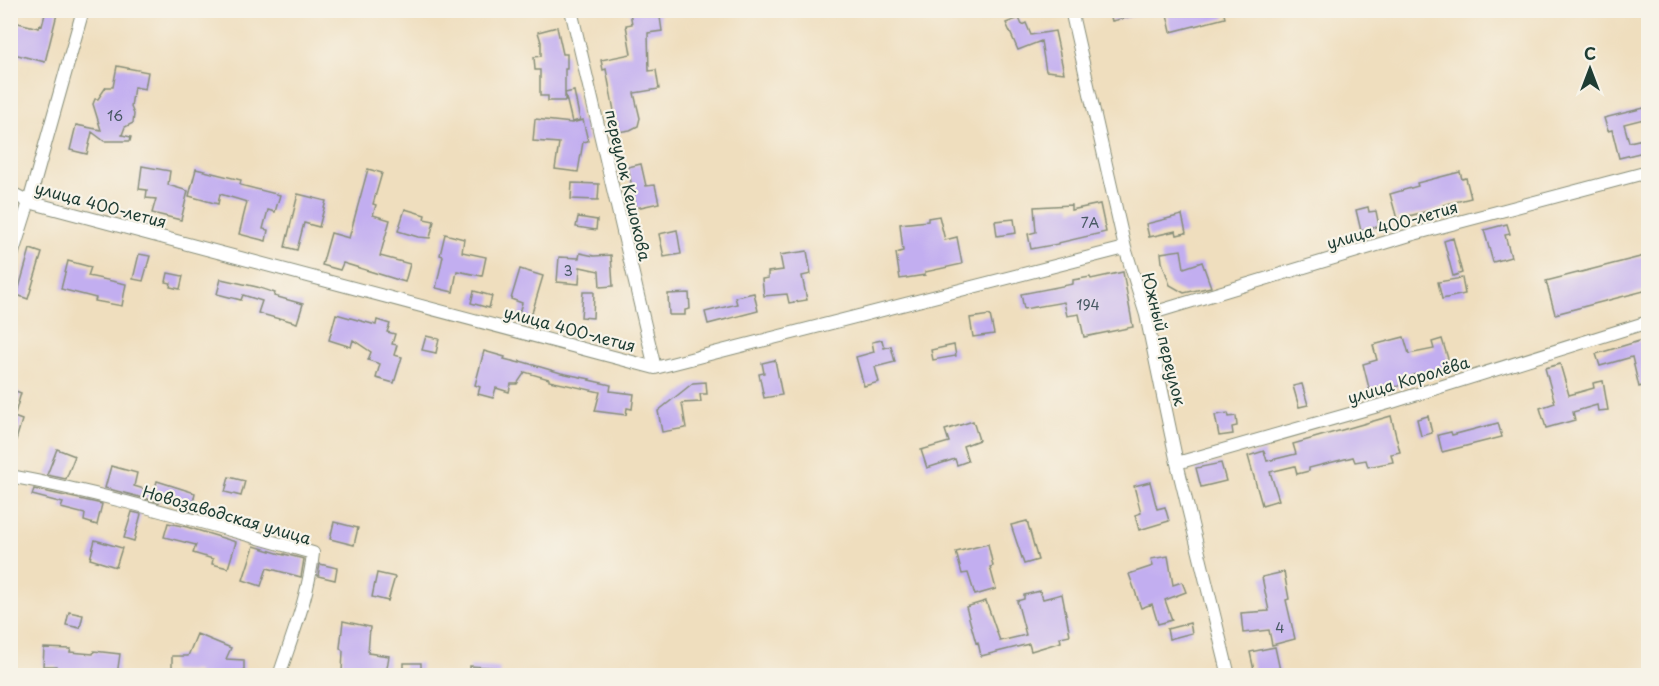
<svg xmlns="http://www.w3.org/2000/svg" width="1659" height="686" font-family="'Playpen Sans',sans-serif">
  <style>
    .building { fill: #c2aef0 }
    .lines { fill: none; stroke-linecap: round; stroke-linejoin: round }
    .minor-casing { stroke: #878e79; stroke-width: 14 }
    .minor { stroke: #fff; stroke-width: 12 }
    .labels { text-anchor: middle; dominant-baseline: central; stroke-width: 4.5; stroke-linejoin: round; paint-order: stroke }
    .number-label { font-size: 14px; fill: #485963 }
    .street-label { font-size: 16px; fill: #1f3d34; stroke: #f7f3e8 }
  </style>
  <rect width="100%" height="100%" fill="#f7f3e8"/>
  <filter id="ink" filterUnits="userSpaceOnUse"><feTurbulence type="fractalNoise" baseFrequency=".0167" numOctaves="2"/><feDisplacementMap in="SourceGraphic" scale="12" xChannelSelector="R" yChannelSelector="G"/><feConvolveMatrix kernelMatrix="1 2 1 2 8 2 1 2 1" color-interpolation-filters="sRGB"/></filter>
  <filter id="wash" filterUnits="userSpaceOnUse"><feTurbulence type="fractalNoise" baseFrequency=".008" numOctaves="4" result="noise"/><feDisplacementMap in="SourceGraphic" scale="24" xChannelSelector="R" yChannelSelector="G"/><feGaussianBlur stdDeviation="1.35" result="paint"/><feColorMatrix in="noise" values="0 0 0 0 0 0 0 0 0 0 0 0 0 0 0 0 0 1.4 0 .05"/><feComposite in="paint" operator="in"/></filter>
  <g filter="url(#wash)">
    <rect width="100%" height="100%" fill="#efdebe"/>
    <g id="blocks">
      <path class="building" d="M46 10H58L45 62 10 53V21L39 28 40 25 42 26Z
        M640 10H659L662 31 648 33 649 71 656 70 659 89 634 93 640 118 638 126 630 130 618 132 606 69 603 70 601 60 631 54 626 25 632 24 630 12Z
        M1109 10H1138V15L1112 21Z
        M1166 10H1223L1225 18 1171 32Z
        M1019 18 1022 25 1026 23 1031 35 1055 31 1064 73 1046 71 1041 41 1018 50 1006 23Z
        M557 27 563 54H567V69H565V101H548V96H540V70H535L534 57 541 56V42L538 32Z
        M117 66 148 72 145 89 134 87 131 107 134 114 133 123 125 127 122 135 131 137 130 141H104L92 132 87 154 70 150 76 125 101 130 93 104 95 99H98L106 87H113Z
        M574 91 580 120 572 122 565 93Z
        M1648 107V118L1624 124 1629 142 1648 138V151L1619 158 1612 130 1608 131 1604 118Z
        M535 119 572 123 583 120 588 141 583 142 578 172 555 169 559 143 533 141Z
        M641 164 646 186 655 185 659 203 636 208 628 167Z
        M142 166 170 171 168 185 188 191 181 220 152 213 156 199 146 198 147 190 139 189Z
        M196 169 241 180 240 185 280 195 275 212 268 210 263 229 268 230 266 241 239 234 247 202 220 194 218 204 189 196Z
        M368 169 382 173 373 204 376 205 373 215 390 220 380 256 410 264 405 282 343 263 340 270 322 265 331 233 349 238Z
        M1460 172 1462 179 1466 178 1471 198 1443 205 1444 207 1397 219 1390 194 1418 186 1417 183Z
        M572 183 599 184 598 200 571 199Z
        M298 194 326 201 319 227 304 223 297 250 285 247Z
        M1100 204 1106 232 1058 243V244L1031 249 1028 234 1036 232 1034 207 1071 205V210Z
        M1368 207 1369 212 1376 211 1379 226 1361 231 1356 210Z
        M405 209 425 215 424 219 434 221 430 238 418 237 398 231Z
        M1182 215 1186 233 1177 235 1176 231 1149 237 1146 224Z
        M939 216 945 240 957 237 962 264 925 272V275L900 279 896 253 903 251 900 224 928 221V218Z
        M578 217 597 220 596 230 576 227Z
        M1014 219 1016 233 997 236 995 221Z
        M1507 224 1510 234 1505 235 1511 257 1493 262 1484 230Z
        M677 230 681 254 664 257 659 234Z
        M445 234 464 239 462 252 486 257 482 276 457 271 453 292 436 288 443 256 440 255Z
        M1453 238 1462 273 1453 276 1444 241Z
        M30 249 42 253 28 299 17 295Z
        M1181 250 1184 268 1202 262 1211 287 1184 293 1170 285 1162 262 1161 253Z
        M807 251 811 274 802 276 807 300 789 303 787 294 764 296 762 279 768 278V272L783 270 780 255Z
        M580 253 594 256 611 255 613 286 600 287 599 271 580 267 579 284 557 282 559 257 579 258Z
        M139 254 150 256 143 281 133 279Z
        M1648 255V290L1555 314 1546 281Z
        M68 261 91 267 88 276 126 284 122 306 95 301 96 298 61 289Z
        M520 269 543 276 529 323 517 320 522 303 511 299Z
        M1123 272 1133 327 1084 337 1079 314 1067 316 1064 302 1024 309 1021 294 1073 284V280L1090 277 1091 279Z
        M168 273 183 276 180 289 170 287 171 283 166 282Z
        M1462 278 1465 294 1442 299 1438 282Z
        M221 279 257 287 275 293 274 296 303 304 297 323 280 318 279 319 258 313 262 301 243 295 241 300 217 294Z
        M474 291 492 296 489 308 471 303Z
        M583 292H594L593 318 581 317Z
        M689 293 690 309 685 310V315H669L668 294Z
        M754 293 758 311 708 324 705 312 737 304 735 297Z
        M336 314 376 325 377 320 390 324 387 332 395 334 392 344 397 345 394 355 402 357 394 383 376 378 380 364 368 360 371 352 353 340 351 347 329 340Z
        M990 315 994 334 973 337 970 318Z
        M426 336 439 339 436 353 422 350Z
        M1404 337 1409 354 1434 349 1432 342 1442 339 1452 372 1442 375 1440 369 1413 375 1416 382 1390 388 1391 391 1371 396 1363 364 1377 360 1373 345Z
        M1646 339 1648 348V384L1639 387 1632 357 1600 366 1596 354Z
        M882 340 884 348 891 346 895 362 875 367 879 382 864 386 856 357 874 352 872 342Z
        M954 345 956 356 933 360 931 350Z
        M484 351 505 357 504 359 520 363V361L561 373 590 379 589 380 611 385 610 391 634 394 632 409 627 408 626 415 595 411 600 392 549 381V379L525 372 517 384H511L509 392 496 388 493 398 478 394 480 387 475 385Z
        M775 360 782 395 764 398 759 374 764 373 762 363Z
        M1560 364 1569 395 1594 388 1593 383 1603 381 1608 410 1598 411 1597 405 1573 412 1575 420 1546 428 1540 408 1555 403 1545 368Z
        M706 382 707 394H700L701 402 682 403 686 428 662 432 658 411 693 383Z
        M1302 384 1308 405 1299 407 1293 386Z
        M10 389 21 393 14 417 22 420 13 450H10Z
        M1228 413 1229 417 1236 416 1237 426 1232 427 1233 434 1219 436 1215 415Z
        M1391 416 1400 452 1391 454 1393 462 1368 467 1366 460 1355 462 1353 457 1309 468V471L1297 474 1295 466 1270 472 1279 500 1262 505 1248 456 1264 451 1267 461 1296 454 1293 444Z
        M1428 416 1432 433 1421 436 1417 419Z
        M973 421 979 440 963 446 968 461 957 465 955 459 927 468 921 450 949 442 945 430Z
        M1498 423 1502 437 1442 452 1438 435 1451 432 1452 435Z
        M57 449 75 456 66 479 47 475Z
        M1221 463 1226 481 1201 487 1196 468Z
        M111 466 137 473 134 486 154 492 157 481 195 493 191 511 181 508 182 501 161 495 159 502 105 488Z
        M229 477 245 481 241 496 225 492Z
        M1150 482 1157 509 1165 507 1169 521 1139 530 1135 515 1141 513 1134 486Z
        M34 489 102 504 97 525 84 521 85 514 61 508 63 503 32 495Z
        M132 512 141 514 134 541 124 538Z
        M1027 521 1038 560 1024 564 1011 525Z
        M334 522 358 528 354 545 330 539Z
        M168 523 187 527 236 542 228 568 212 564 213 559 193 553 196 545 164 537Z
        M95 540 122 548 116 567 90 559Z
        M988 544 993 566 990 567 996 589 975 595 968 573 962 574 956 552Z
        M254 546 284 555V554L304 559 301 577 267 568 261 586 243 580Z
        M1168 556 1173 585 1182 582 1186 592 1165 600 1172 620 1158 624 1152 604 1141 608 1129 574 1153 566 1151 559Z
        M320 564 337 568 335 580 318 576Z
        M1284 572 1289 599 1286 600 1295 639 1272 645 1269 630 1243 633 1241 613 1269 611 1262 577Z
        M377 573 395 577 388 601 372 597Z
        M1040 591 1043 599 1062 594 1070 635 1060 637 1061 642 1031 651 1029 644 981 656 978 642 976 643 966 607 986 601 1000 641 1026 635 1017 601 1024 599V595Z
        M69 612 83 615 80 628 66 625Z
        M343 621 370 627 368 653 389 656 386 674 369 671 368 675H362L342 672 343 651 340 648Z
        M1190 623 1192 633 1169 639 1167 629Z
        M197 634 231 648 226 659 244 660V675H198V671L172 670V656H188Z
        M1275 647 1281 675H1255L1250 652Z
        M44 648 71 649 70 652 93 654 94 651 120 654 117 675H56V666H43Z
        M404 663H421V675H404Z
        M470 666 500 668 499 675H470Z"/>
    </g>
  </g>
  <g filter="url(#ink)">
    <use href="#blocks" fill-opacity="0" stroke="#878e79" stroke-width="1.5"/>
    <g class="lines">
      <g class="minor-casing">
        <path id="minor" d="M571 10 655 368
          M1071 10 1125 248 1146 315 1177 463 1229 676
          M10 192 29 202 655 368 1125 248
          M10 262 29 202 83 10
          M1146 315 1410 235 1648 172
          M1177 463 1392 402 1648 322
          M10 476C113 495 213 526 313 553 309 595 292 636 279 676"/>
      </g>
      <use href="#minor" class="minor"/>
    </g>
  </g>
  <g class="labels">
    <g class="number-label">
      <text x="115" y="115">16</text>
      <text x="1090" y="222">7А</text>
      <text x="568" y="270">3</text>
      <text x="1088" y="304">194</text>
      <text x="1280" y="627">4</text>
    </g>
    <g class="street-label">
      <text transform="translate(629 185) rotate(77)">переулок Кешокова</text>
      <text transform="translate(101 204) rotate(15)">улица 400-летия</text>
      <text transform="translate(1392 224) rotate(-16)">улица 400-летия</text>
      <text transform="translate(570 328) rotate(15)">улица 400-летия</text>
      <text transform="translate(1165 339) rotate(76)">Южный переулок</text>
      <text transform="translate(1408 379) rotate(-17)">улица Королёва</text>
      <text transform="translate(227 514) rotate(16)">Новозаводская улица</text>
    </g>
  </g>
  <rect width="1659" height="686" fill="none" stroke="#f7f3e8" stroke-width="36"/>
  <g transform="translate(1590 69)" stroke="#f7f3e8" stroke-width="4.5" paint-order="stroke">
  <path d="M0-4.5L10 22L0 15L-10 22Z" fill="#1f3d34"/>
  <text y="-9" font-size="16" font-weight="bold" text-anchor="middle" fill="#1f3d34">С</text>
  </g>
</svg>
